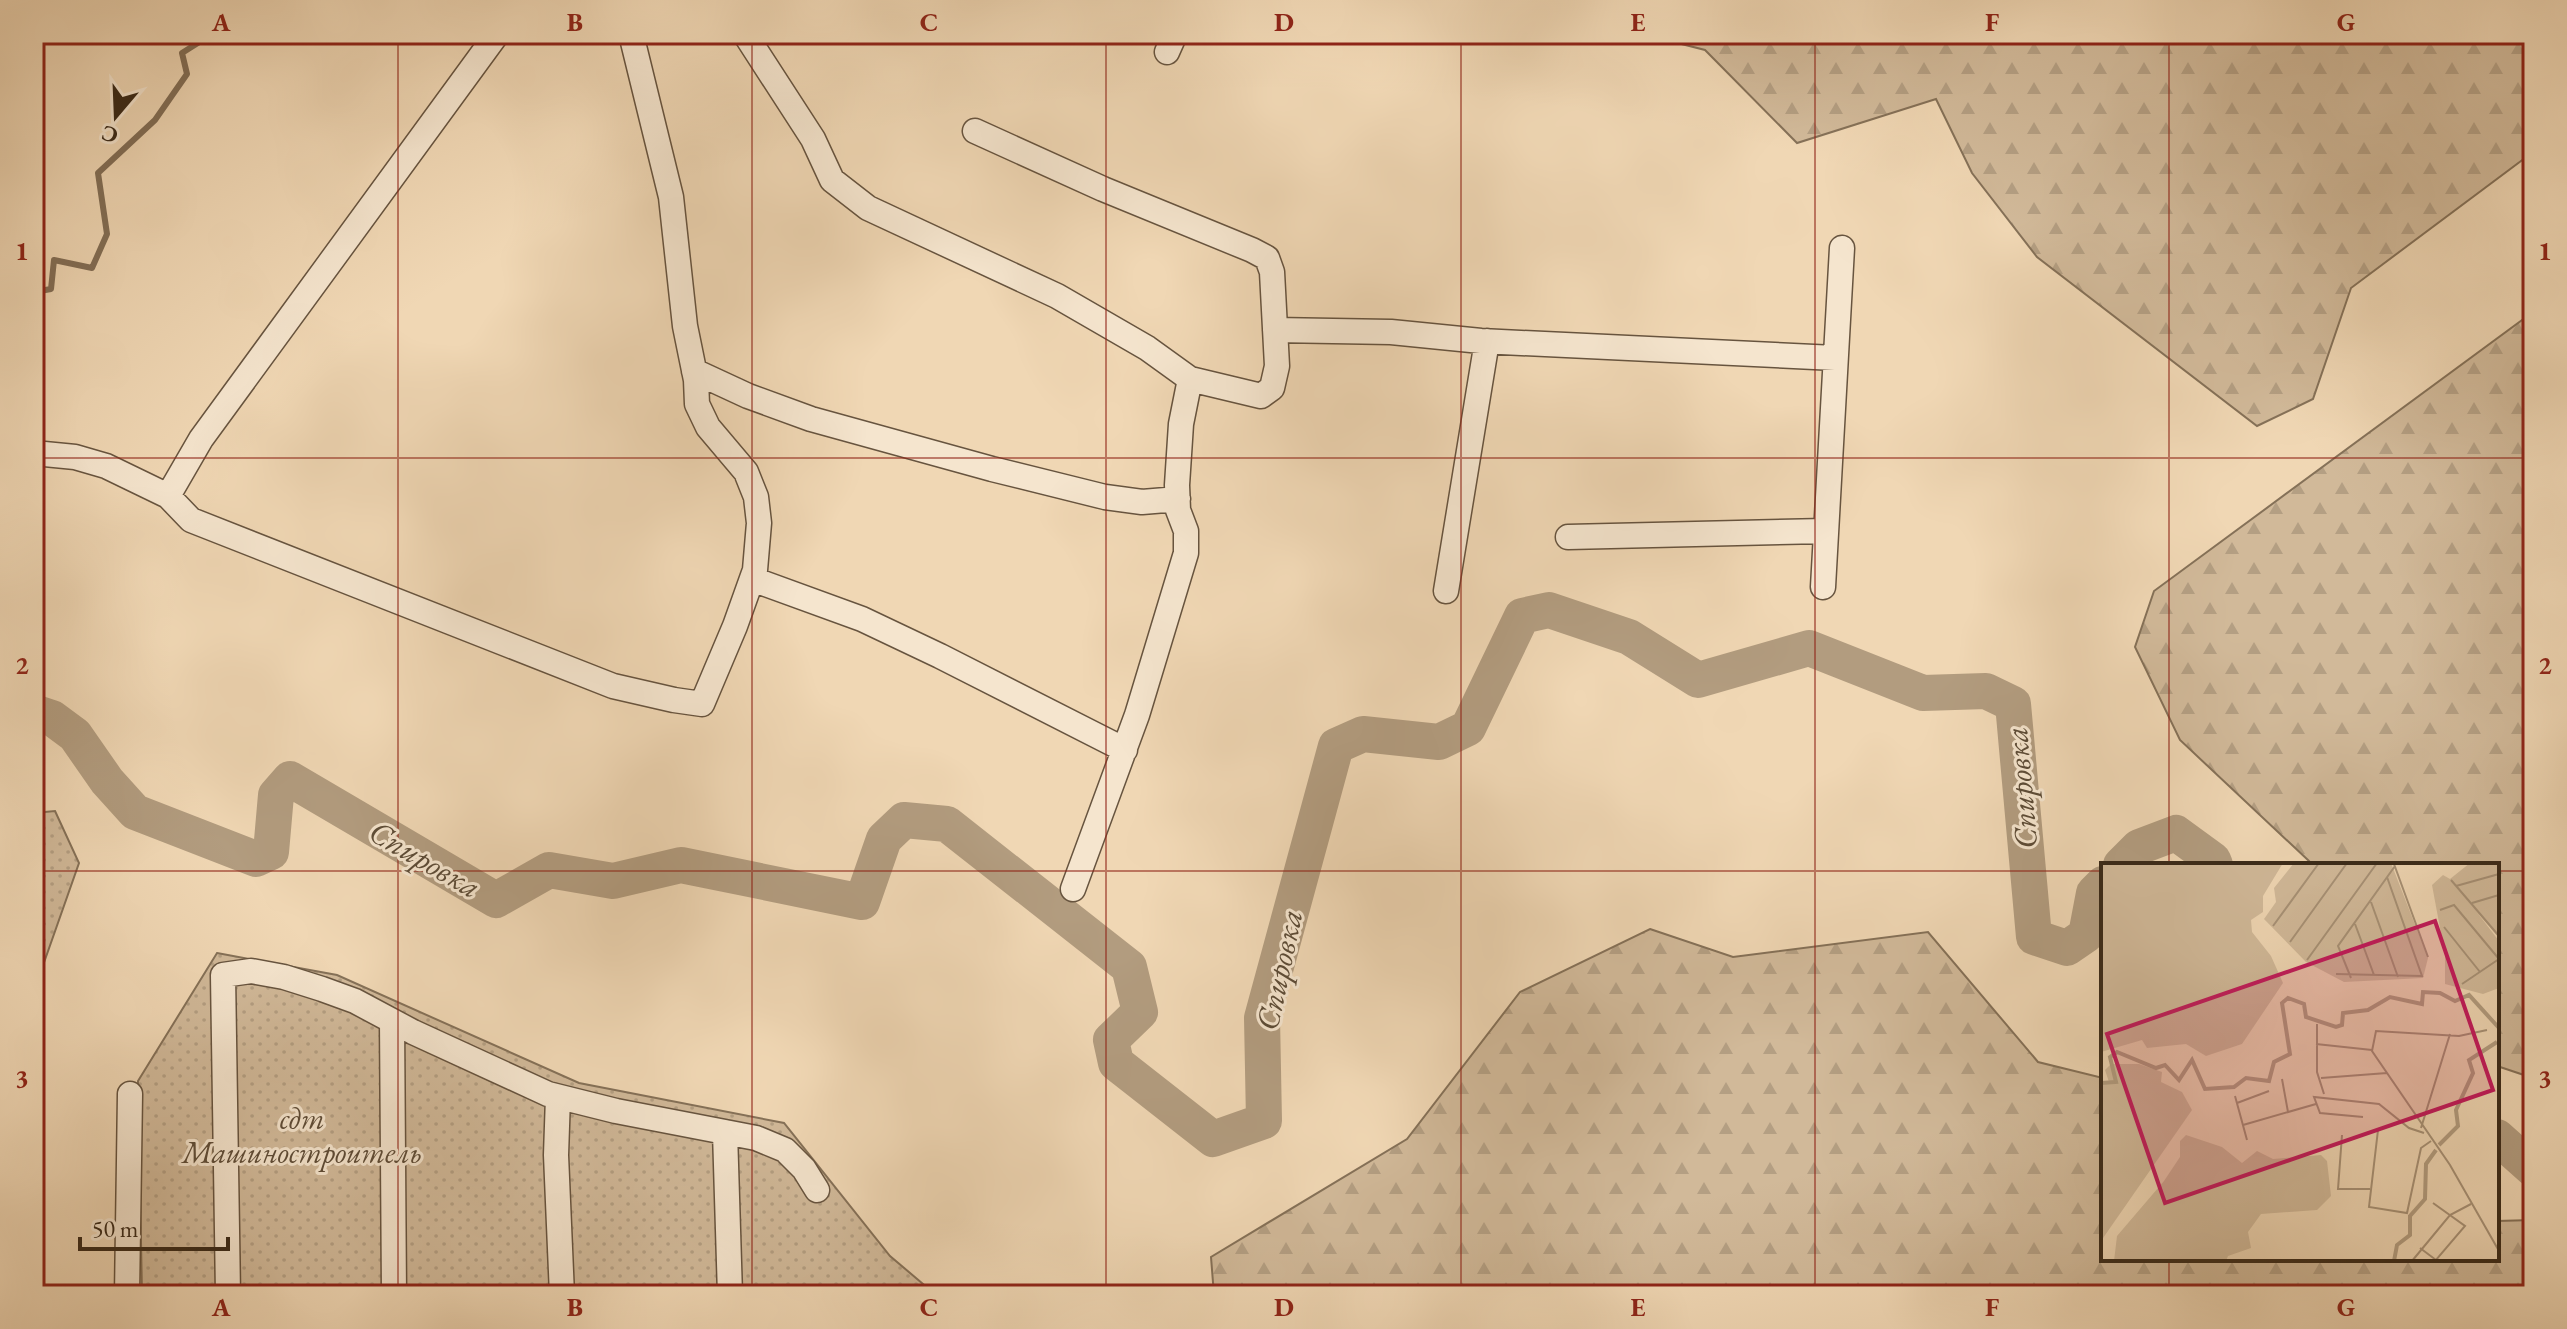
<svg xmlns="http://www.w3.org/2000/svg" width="2567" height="1329" font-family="'EB Garamond',serif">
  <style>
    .grass { fill: url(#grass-dots); stroke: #857158; stroke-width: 2 }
    .forest { fill: url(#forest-firs); stroke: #857158; stroke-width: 2 }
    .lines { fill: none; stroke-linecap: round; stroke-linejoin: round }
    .stream { stroke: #826e56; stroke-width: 6 }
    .river { stroke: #b29c7f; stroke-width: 36 }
    .minor-casing { stroke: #67543f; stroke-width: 27 }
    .minor { stroke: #f5e5ce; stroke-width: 24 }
    .grid { fill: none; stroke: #8f2418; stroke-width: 2; stroke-opacity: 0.55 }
    .labels { text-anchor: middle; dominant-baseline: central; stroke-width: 6; stroke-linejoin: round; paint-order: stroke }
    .park-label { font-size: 30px; font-style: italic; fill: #5f4d38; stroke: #f5e5ce }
    .water-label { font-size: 32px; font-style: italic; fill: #5d4c37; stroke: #f5e5ce }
    .inset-river { fill: none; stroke: #b29c7f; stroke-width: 4 }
    .inset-road { fill: none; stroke: #a79176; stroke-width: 2 }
    .view { fill: #c2185b; fill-opacity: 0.15; stroke: #c2185b; stroke-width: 4 }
    .inset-edge { fill: none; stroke: #392918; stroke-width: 4 }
    .neatline { fill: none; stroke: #8f2418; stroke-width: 3 }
    .grid-label { font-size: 26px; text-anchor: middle; font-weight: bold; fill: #8f2418 }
  </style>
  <defs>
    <pattern id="grass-dots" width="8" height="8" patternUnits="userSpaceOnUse" patternTransform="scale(2)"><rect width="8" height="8" fill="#d1b999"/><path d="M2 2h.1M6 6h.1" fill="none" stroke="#b49f83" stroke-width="1.8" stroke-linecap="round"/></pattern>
    <pattern id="forest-firs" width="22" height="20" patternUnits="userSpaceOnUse" patternTransform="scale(2)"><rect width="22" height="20" fill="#d1b999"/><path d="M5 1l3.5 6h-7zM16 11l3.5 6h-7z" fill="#b49f83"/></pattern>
  </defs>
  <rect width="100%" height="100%" fill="#f0d7b4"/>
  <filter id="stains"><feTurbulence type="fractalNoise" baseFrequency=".0025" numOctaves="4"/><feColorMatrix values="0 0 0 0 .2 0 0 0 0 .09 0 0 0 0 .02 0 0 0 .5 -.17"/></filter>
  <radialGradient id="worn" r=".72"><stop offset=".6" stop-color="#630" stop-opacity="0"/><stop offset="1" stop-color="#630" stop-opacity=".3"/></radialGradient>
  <path class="grass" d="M55 811 79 863 34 991V813Z
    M217 953 337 975 579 1083 784 1123 890 1256 936 1295H142L138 1081Z"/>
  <path class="forest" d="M1642 34H2533V152L2351 288 2313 399 2257 426 2037 257 1972 173 1936 99 1797 143 1705 50Z
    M2533 312V1078L2497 1066V865H2307L2309 861 2180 740 2135 647 2154 591Z
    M1650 929 1733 957 1928 932 2038 1062 2103 1078V1259H2497V1221L2533 1220V1295H1214L1211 1257 1407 1139 1520 992Z"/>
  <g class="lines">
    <path class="stream" d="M34 292 51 289 54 260 92 268 107 234 98 173 155 120 187 74 182 53 212 34"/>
    <path class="river" d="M34 712 52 718 75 735 107 781 135 812 256 859 271 852 276 795 290 779 496 900 549 870 613 881 681 865 862 902 884 839 904 820 947 824 1129 967 1140 1012 1111 1040 1116 1063 1213 1139 1264 1121 1262 1018 1336 746 1363 734 1439 742 1468 728 1522 616 1549 610 1629 637 1698 680 1809 648 1923 693 1986 691 2013 704 2034 937 2067 948 2086 935 2094 893 2103 884
      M2121 865 2139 847 2176 833 2213 860 2215 865
      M2497 1137 2533 1169"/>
    <g class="minor-casing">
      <path id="minor" d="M745 34 813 139 832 180 868 208 1057 296 1147 348 1190 379 1261 396 1272 388 1277 366 1272 272 1267 258 1252 250 1103 189 975 131
        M1167 52 1175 34
        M1275 330 1391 332 1481 341 1835 358
        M694 371 748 396 811 419 992 469 1105 497 1142 502 1178 499
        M34 453 75 457 106 466 168 496 191 520 613 686 674 700 702 704 735 626 755 570 759 523 756 497 746 472 708 427 697 404 696 380 685 326 671 197 631 34
        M168 496 201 439 497 34
        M1568 537 1825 531
        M752 579 862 619 940 656 1125 750
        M1823 587 1842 248
        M1446 591 1487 341
        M1073 889 1137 715 1186 553V531L1178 510 1177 485 1181 424 1190 379
        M392 1021 394 1295
        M558 1097 556 1155 562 1295
        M725 1132 730 1295
        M127 1295 130 1094
        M228 1295 223 975 251 971 284 977 322 989 355 1001 413 1032 548 1094 616 1111 756 1138 785 1150 804 1169 817 1190"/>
    </g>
    <use href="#minor" class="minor"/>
  </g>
  <path class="grid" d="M398 34V1295M752 34V1295M1106 34V1295M1461 34V1295M1815 34V1295M2169 34V865M34 458H2533M34 871H2103M2497 871H2533M2169 1259V1295"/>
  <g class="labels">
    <g class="park-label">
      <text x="302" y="1118">сдт<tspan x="302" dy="34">Машиностроитель</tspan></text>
    </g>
    <g class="water-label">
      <text transform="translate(2021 788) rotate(-95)">Спировка</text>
      <text transform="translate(425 859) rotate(30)">Спировка</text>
      <text transform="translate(1279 970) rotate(-78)">Спировка</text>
    </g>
  </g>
  <g transform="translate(2101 863)">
    <rect width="398" height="398" fill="#f0d7b4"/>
    <path d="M193 0H290L327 95 322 115 243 119 205 99 163 56 175 39 173 25ZM369 0H398V75L375 48 398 78V125L382 131 344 121V92L331 22 342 12 349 16Z" fill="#d1b999"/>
    <path d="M0 0H182L162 33V49L150 57 151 69 170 93 182 120 141 181 105 193 85 181 46 185 41 177 0 189ZM10 201H38L61 209 60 219 81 229 91 247 0 378V222L8 219 4 207ZM85 272 121 284 141 300 156 288 172 296 220 292 226 298 230 333 216 347 160 351 147 369 150 385 127 393 125 398H13L16 373 63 318 79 294V278Z" fill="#d1b999"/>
    <path class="inset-river" d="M0 220 15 219 9 194 16 189 55 205 64 202 78 217 91 197 104 226 133 224 145 215 168 218 173 199 189 191 181 140 187 135 203 141 205 154 235 164 241 162 242 150 267 147 289 134 321 141 322 129 339 130 354 138 368 132 398 165M338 282 357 263 355 247 372 210 368 197 396 179M293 398 296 382 309 372V353L324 336 325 301 335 287"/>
    <path class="inset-road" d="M293 1 327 94M350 17 398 73M355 23 398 11M270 39 297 114M371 40 398 32M339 47 353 42 398 96M254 61 273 112M172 63 218 0M343 64 379 109M189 79 246 0M206 97 276 0M235 111 321 113 286 14M250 115 237 83 294 3M361 121 398 96M216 161V209L223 231M386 167 358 173 275 168 271 188 349 302 398 388M215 181 271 187M220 215 286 210M181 216 187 249M134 233 146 277M136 240 168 228M262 254 219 250 213 234 278 241 308 265 323 270M142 262 215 241M320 265 349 171M277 267 268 344 306 350 320 285 330 278M241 272 237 326H269M319 385 335 397 364 363 332 340M311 398 349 352 370 341"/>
    <path class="view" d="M334 58 392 227 64 340 6 171Z"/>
    <rect width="398" height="398" class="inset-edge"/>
  </g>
  <rect width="2567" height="1329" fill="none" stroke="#f0d7b4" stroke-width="88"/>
  <g transform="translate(116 116) rotate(199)" stroke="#f5e5ce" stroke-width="6" paint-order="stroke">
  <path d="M0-6L14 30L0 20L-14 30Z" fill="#392918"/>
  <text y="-12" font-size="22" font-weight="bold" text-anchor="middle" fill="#392918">С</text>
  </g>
  <path d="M80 1237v12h148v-12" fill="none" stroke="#392918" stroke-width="4"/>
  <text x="92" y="1237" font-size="24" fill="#392918" stroke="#f5e5ce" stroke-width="6" paint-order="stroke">50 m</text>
  <rect x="44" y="44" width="2479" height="1241" class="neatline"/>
  <g class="grid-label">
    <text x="221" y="31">A</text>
    <text x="575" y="31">B</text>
    <text x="929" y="31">C</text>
    <text x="1284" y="31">D</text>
    <text x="1638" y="31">E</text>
    <text x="1992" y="31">F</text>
    <text x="2346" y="31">G</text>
    <text x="22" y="260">1</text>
    <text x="2545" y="260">1</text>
    <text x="22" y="674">2</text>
    <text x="2545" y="674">2</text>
    <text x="22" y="1087">3</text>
    <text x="2545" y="1087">3</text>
    <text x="221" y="1316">A</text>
    <text x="575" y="1316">B</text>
    <text x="929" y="1316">C</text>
    <text x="1284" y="1316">D</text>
    <text x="1638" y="1316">E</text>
    <text x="1992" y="1316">F</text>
    <text x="2346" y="1316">G</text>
  </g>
  <rect width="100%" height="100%" filter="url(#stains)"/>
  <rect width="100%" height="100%" fill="url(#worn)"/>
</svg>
